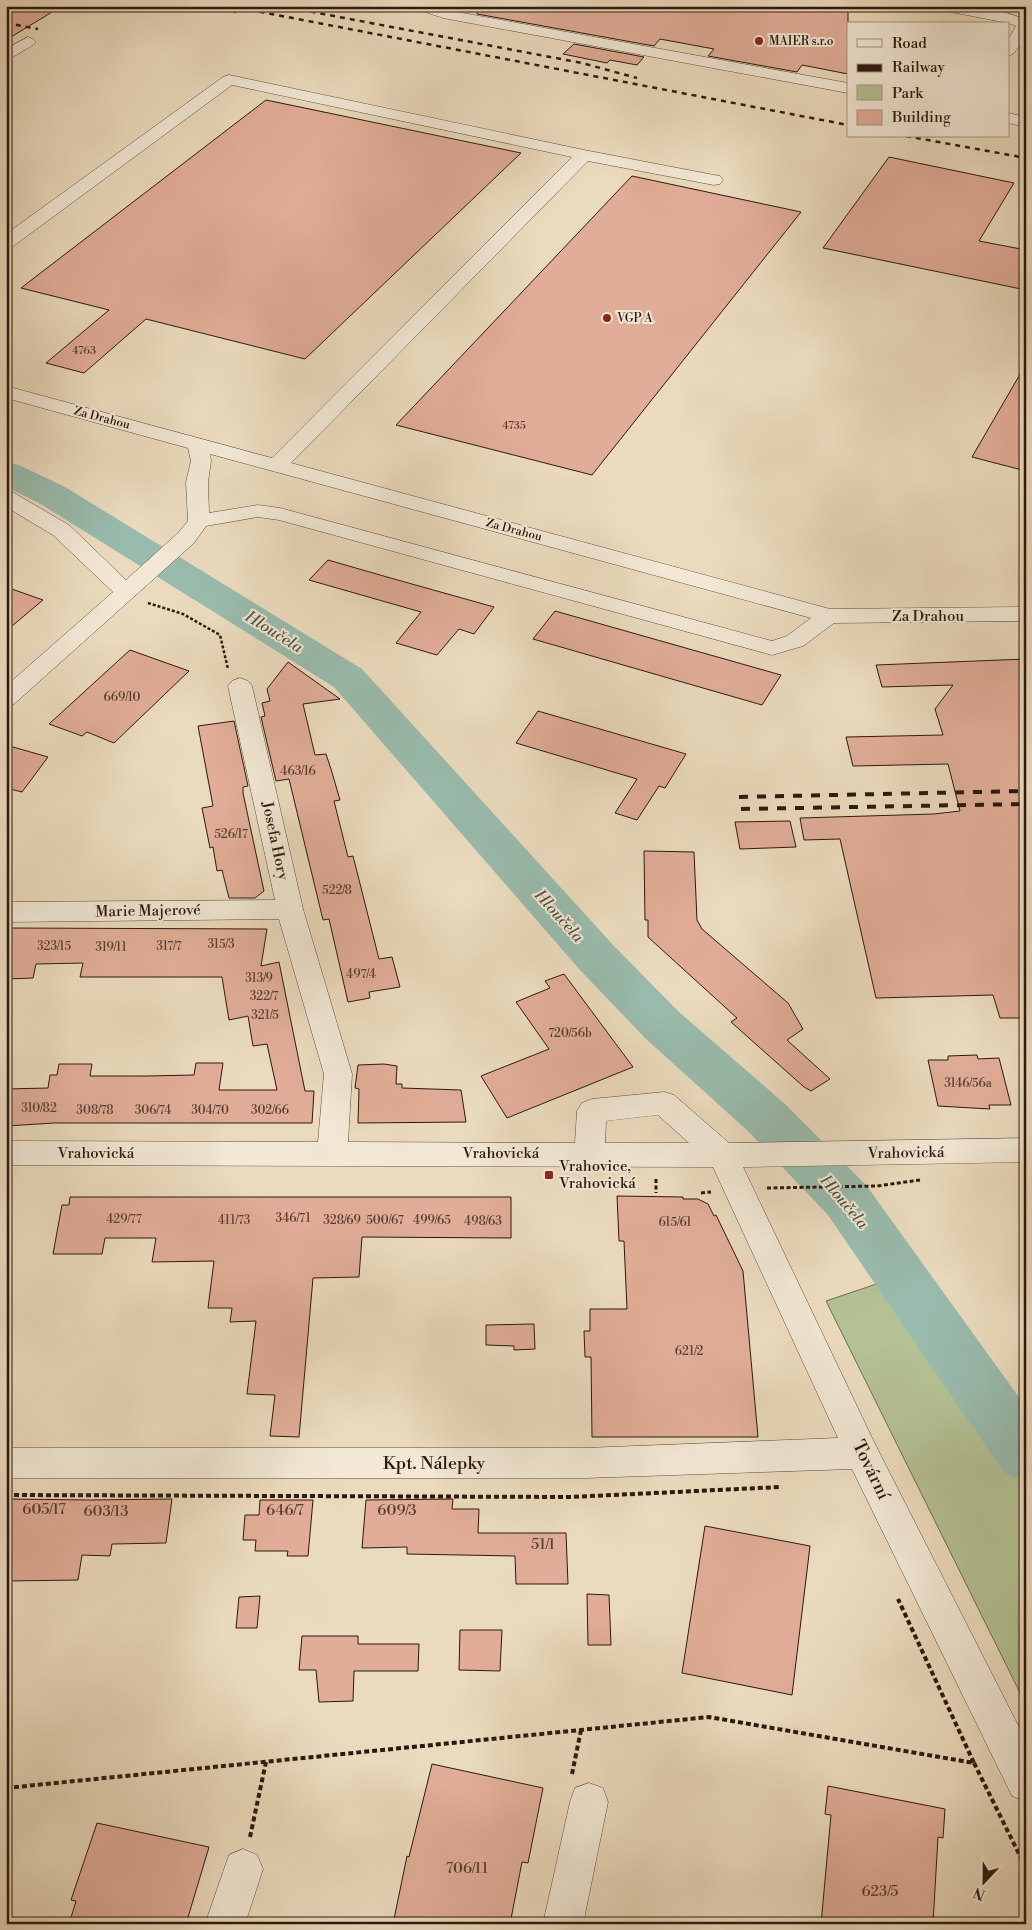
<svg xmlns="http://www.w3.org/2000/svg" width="1032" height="1930" font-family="'Libre Bodoni',serif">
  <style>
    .green { fill: #b4c194; stroke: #706c52 }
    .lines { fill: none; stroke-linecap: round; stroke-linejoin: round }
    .river { fill: #99bbad; fill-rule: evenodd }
    .building { fill: #e1ad98; stroke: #2c180f }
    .minor-casing { stroke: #5c493b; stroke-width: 1 }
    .path-far2 { stroke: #2c180f; stroke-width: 2.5; stroke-dasharray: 3 2; stroke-linecap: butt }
    .path-far1 { stroke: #2c180f; stroke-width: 3; stroke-dasharray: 4 2.5; stroke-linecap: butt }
    .path { stroke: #2c180f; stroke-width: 4; stroke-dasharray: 5 3; stroke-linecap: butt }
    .minor { fill: #f2e8d5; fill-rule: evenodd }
    .rail-far1 { stroke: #2c180f; stroke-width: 2.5; stroke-dasharray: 5 5; stroke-linecap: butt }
    .rail { stroke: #2c180f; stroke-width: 4; stroke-dasharray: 9 9; stroke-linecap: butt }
    .poi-dot { fill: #8f2418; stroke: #f2e8d5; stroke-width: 2 }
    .labels { text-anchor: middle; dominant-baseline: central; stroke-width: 4; stroke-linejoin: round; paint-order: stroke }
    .far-number-label { font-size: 11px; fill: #593d31 }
    .far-poi-label { font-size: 12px; fill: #2c180f; stroke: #f2e8d5; text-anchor: start }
    .far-street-label { font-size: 12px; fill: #2c180f; stroke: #f2e8d5 }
    .number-label { font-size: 12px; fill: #593d31 }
    .street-label { font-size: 15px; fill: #2c180f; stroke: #f2e8d5 }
    .poi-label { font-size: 15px; fill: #2c180f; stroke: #f2e8d5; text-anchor: start }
    .near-number-label { font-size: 15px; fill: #593d31 }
    .water-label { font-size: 16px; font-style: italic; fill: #525146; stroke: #f2e8d5 }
    .near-street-label { font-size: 18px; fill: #2c180f; stroke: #f2e8d5 }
  </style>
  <rect width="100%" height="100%" fill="#ebdbbe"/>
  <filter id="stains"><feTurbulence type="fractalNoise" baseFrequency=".004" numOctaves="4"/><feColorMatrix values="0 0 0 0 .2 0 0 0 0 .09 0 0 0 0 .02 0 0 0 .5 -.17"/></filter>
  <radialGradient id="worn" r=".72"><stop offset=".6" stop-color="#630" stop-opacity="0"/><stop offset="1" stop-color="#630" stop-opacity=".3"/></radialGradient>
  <path class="green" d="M915 1271 1026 1422V1705L826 1301Z"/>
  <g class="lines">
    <path class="river" d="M6 462 19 465 65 487 362 669 614 946 679 1012 785 1104 866 1185 1026 1407V1481L1005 1474 828 1215 749 1132 645 1038 580 970 334 687 39 503 6 487Z"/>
  </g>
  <path class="building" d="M6 6H62L6 40Z
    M478 6H848V74L802 65 797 72 708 56 714 49 660 39 654 46 477 14Z
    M574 44 644 57 637 65 610 60 607 63 563 54Z
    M266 100 521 153 305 359 146 319 84 373 46 363 109 310 21 288Z
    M889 157 1014 183 979 241 1026 250V290L823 248Z
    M632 176 801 212 592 475 396 425Z
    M1026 364V471L972 457Z
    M328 560 387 577 494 607 474 634 459 629 437 655 396 643 421 612 309 580Z
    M6 587 43 600 6 631Z
    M555 611 781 675 762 705 533 639Z
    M130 650 189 671 114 743 87 732 82 736 49 724Z
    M1026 659V1018H1000L993 995 876 998 840 839 804 840 800 818 934 814 960 811 948 764 853 766 846 737 943 735 935 709 953 685 882 687 876 665Z
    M288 662 340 699 303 704 315 755 326 754 331 769 340 800 334 801 348 857 353 856 379 959 392 957 400 987 369 992 370 998 348 1002 329 919 323 920 289 779 276 781 261 717 265 716 262 703 270 701 267 689Z
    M538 711 686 754 665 788 659 786 637 820 615 813 637 779 516 743Z
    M234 721 248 786 243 787V793L264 891 255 898H229L222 870 217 871 213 847 210 848 202 808 213 806 198 726Z
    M6 745 48 757 22 792 6 788Z
    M790 821 796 847 740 849 735 822Z
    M644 851 694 852 697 920 702 929 788 1003 803 1029 787 1040 830 1079 811 1091 804 1087 731 1022 737 1018 648 937V920H645Z
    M6 928 267 929 261 966 279 962 305 1091H314L312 1123H54L6 1126V1089L48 1088 50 1075H57L59 1064H92L90 1076H146L194 1075 196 1063H223L219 1090H277L267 1044 253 1046 248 1016 229 1020 222 977H80L83 963 36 964 33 978 6 979Z
    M564 974 633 1067 507 1118 481 1076 549 1049 516 1002 550 988 545 981Z
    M977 1055 978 1059 999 1058 1011 1105H989L990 1109 938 1106 928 1060H948V1056Z
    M384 1064 397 1066 396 1084H402V1088L461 1090 466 1122 358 1123 359 1089 355 1088 358 1065Z
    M617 1196 683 1197V1199H698L708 1204 714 1216 716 1215 743 1271 758 1437H592L591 1357H585L584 1331H590V1309H627L624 1241H619Z
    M70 1197H511V1238L362 1237 359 1277 313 1278 299 1437 270 1436 275 1395 247 1394 256 1321 230 1322 232 1308H208L214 1261 152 1262 156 1238H105L102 1254H53L62 1205H69Z
    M534 1324 535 1349 514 1350V1346L486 1345V1325Z
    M6 1499 91 1500 172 1499 166 1543 112 1544 110 1556 82 1555 78 1580 6 1581Z
    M453 1499 452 1509H479L478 1533H566L568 1584H516L515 1556 407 1554V1547L362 1548 366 1500Z
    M260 1500H313L308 1556H287L288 1551H255L256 1540H243L245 1515H259Z
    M705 1526 810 1546 792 1695 682 1673Z
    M587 1594 609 1595 611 1645H588Z
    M260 1596 257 1628H236L239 1597Z
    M460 1630H502L500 1671 459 1670Z
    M302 1636H358V1644H419L418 1671H354L353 1701 319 1702 316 1670H299Z
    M432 1764 543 1788 528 1863 522 1862 510 1924H393L407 1856 409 1857Z
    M828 1786 945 1809 943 1838 938 1837 933 1924H821L831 1815 825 1814Z
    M97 1823 209 1847 186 1924H69L76 1901 71 1900Z"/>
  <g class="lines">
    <g class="minor-casing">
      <path id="minor" d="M415 6H436L446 10 848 83V93L443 18 417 9Z
        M934 6C964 6 998 7 1026 20V37L1013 54 1008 56V40L1016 26 1008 23 941 10Z
        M28 37 33 39 36 42 33 45 6 61V49Z
        M229 75 584 150 714 175 720 176 723 180 720 184 714 185 588 161 291 463 830 609 1026 607V621L834 623 803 646 772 655 279 520 258 517 206 526 194 543 14 704 6 707V686L113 592 53 535 6 507V492L14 493 69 525 126 580 178 533 188 521 186 482 191 461 188 448 6 398V386L272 458 572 157 232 85 12 247 6 248V234L223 77ZM210 454 269 470 811 618 787 636 772 641 280 508 258 505 209 513 208 482 211 461Z
        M1008 113 1026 117V127L1008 123Z
        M240 678 248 681 252 686 303 909 352 1074 348 1142 575 1143 577 1111 582 1103 592 1099 664 1092 674 1095 729 1143 1026 1138V1162L743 1167 874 1442 1026 1741V1801L1012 1796 852 1469 585 1478H6V1448H585L838 1438 713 1167 6 1165V1141L318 1142 324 1074 279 919 6 922V902L275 900 228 686 232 681ZM658 1115 689 1143H605L606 1121Z
        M589 1783 603 1788 608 1802 583 1924H543L570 1802 575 1788Z
        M243 1849 257 1855 263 1869 245 1924H205L229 1855Z"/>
    </g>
    <path class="path-far2" d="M148 603 183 614 220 635 228 669"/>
    <path class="path-far1" d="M656 1179V1193
      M767 1188 877 1186 920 1180
      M701 1193 711 1192"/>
    <path class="path" d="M6 1495 571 1497 780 1487
      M974 1763 1026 1868
      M572 1774 581 1730
      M6 1788 709 1717 974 1763 898 1599
      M250 1837 266 1762"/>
    <use href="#minor" class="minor"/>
    <path class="rail-far1" d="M204 6 236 12
      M230 6 848 125
      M281 6 582 63 637 78
      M6 23 38 29
      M906 136 1026 158"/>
    <path class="rail" d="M739 797 1026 791
      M741 809 1026 804"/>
  </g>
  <g class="poi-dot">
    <circle cx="759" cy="41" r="5"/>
    <circle cx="607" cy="318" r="5"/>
    <rect x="544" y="1170" width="10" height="10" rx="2.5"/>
  </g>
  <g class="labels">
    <g class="far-number-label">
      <text x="84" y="351">4763</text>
      <text x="514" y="426">4735</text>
    </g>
    <g class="far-poi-label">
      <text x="769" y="41">MAIER s.r.o</text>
      <text x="617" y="318">VGP A</text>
    </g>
    <g class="far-street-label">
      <text transform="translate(102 418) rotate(15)">Za Drahou</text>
      <text transform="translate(514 530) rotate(15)">Za Drahou</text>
    </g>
    <g class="number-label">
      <text x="122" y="697">669/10</text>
      <text x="298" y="771">463/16</text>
      <text x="231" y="834">526/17</text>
      <text x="337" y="890">522/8</text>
      <text x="221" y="944">315/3</text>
      <text x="54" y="946">323/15</text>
      <text x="169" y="946">317/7</text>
      <text x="111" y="947">319/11</text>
      <text x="361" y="974">497/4</text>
      <text x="259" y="978">313/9</text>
      <text x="264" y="996">322/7</text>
      <text x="265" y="1015">321/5</text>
      <text x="570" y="1033">720/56b</text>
      <text x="968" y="1083">3146/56a</text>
      <text x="39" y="1108">310/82</text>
      <text x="95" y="1110">308/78</text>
      <text x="153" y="1110">306/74</text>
      <text x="210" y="1110">304/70</text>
      <text x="270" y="1110">302/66</text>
      <text x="293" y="1218">346/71</text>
      <text x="124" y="1219">429/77</text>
      <text x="234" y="1220">411/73</text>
      <text x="342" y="1220">328/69</text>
      <text x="385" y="1220">500/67</text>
      <text x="432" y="1220">499/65</text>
      <text x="483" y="1221">498/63</text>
      <text x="675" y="1222">615/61</text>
      <text x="689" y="1351">621/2</text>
    </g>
    <g class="street-label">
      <text x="928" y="616">Za Drahou</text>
      <text transform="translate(275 841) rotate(78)">Josefa Hory</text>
      <text transform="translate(148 911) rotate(-1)">Marie Majerové</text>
      <text x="96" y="1153">Vrahovická</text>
      <text x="501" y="1153">Vrahovická</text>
      <text transform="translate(906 1153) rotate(-1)">Vrahovická</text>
    </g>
    <g class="poi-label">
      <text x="559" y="1166">Vrahovice,<tspan x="559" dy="17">Vrahovická</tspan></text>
    </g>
    <g class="near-number-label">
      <text x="44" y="1509">605/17</text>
      <text x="285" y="1510">646/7</text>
      <text x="397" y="1510">609/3</text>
      <text x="106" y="1511">603/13</text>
      <text x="543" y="1544">51/1</text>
      <text x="467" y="1868">706/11</text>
      <text x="880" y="1891">623/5</text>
    </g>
    <g class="water-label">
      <text transform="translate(274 632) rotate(32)">Hloučela</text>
      <text transform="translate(559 916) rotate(48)">Hloučela</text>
      <text transform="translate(844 1202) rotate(50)">Hloučela</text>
    </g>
    <g class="near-street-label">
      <text x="434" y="1463">Kpt. Nálepky</text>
      <text transform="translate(871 1470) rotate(64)">Tovární</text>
    </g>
  </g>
  <rect width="1032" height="1930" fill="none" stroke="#ebdbbe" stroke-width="25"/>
  <rect x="8" y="8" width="1017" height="1915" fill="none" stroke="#2c180f" stroke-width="2.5"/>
  <rect x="12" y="12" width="1007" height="1905" fill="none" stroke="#2c180f"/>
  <rect x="847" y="22" width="162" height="115" fill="#f2e8d5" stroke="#a39586"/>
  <rect x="857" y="39" width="25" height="8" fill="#f2e8d5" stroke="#a39586"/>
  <text x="892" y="48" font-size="15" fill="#2c180f">Road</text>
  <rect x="857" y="64" width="25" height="8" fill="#2c180f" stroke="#a39586"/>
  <text x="892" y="72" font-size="15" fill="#2c180f">Railway</text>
  <rect x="857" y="85" width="25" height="15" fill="#b4c194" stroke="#a39586"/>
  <text x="892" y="98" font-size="15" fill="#2c180f">Park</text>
  <rect x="857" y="110" width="25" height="15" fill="#e1ad98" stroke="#a39586"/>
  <text x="892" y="122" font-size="15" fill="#2c180f">Building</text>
  <g transform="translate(984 1882) rotate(202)" stroke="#f2e8d5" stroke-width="4" paint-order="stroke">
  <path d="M0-4L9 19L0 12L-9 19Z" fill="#2c180f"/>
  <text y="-8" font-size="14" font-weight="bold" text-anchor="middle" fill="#2c180f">N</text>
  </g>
  <rect width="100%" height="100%" filter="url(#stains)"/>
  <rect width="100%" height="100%" fill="url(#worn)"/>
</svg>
